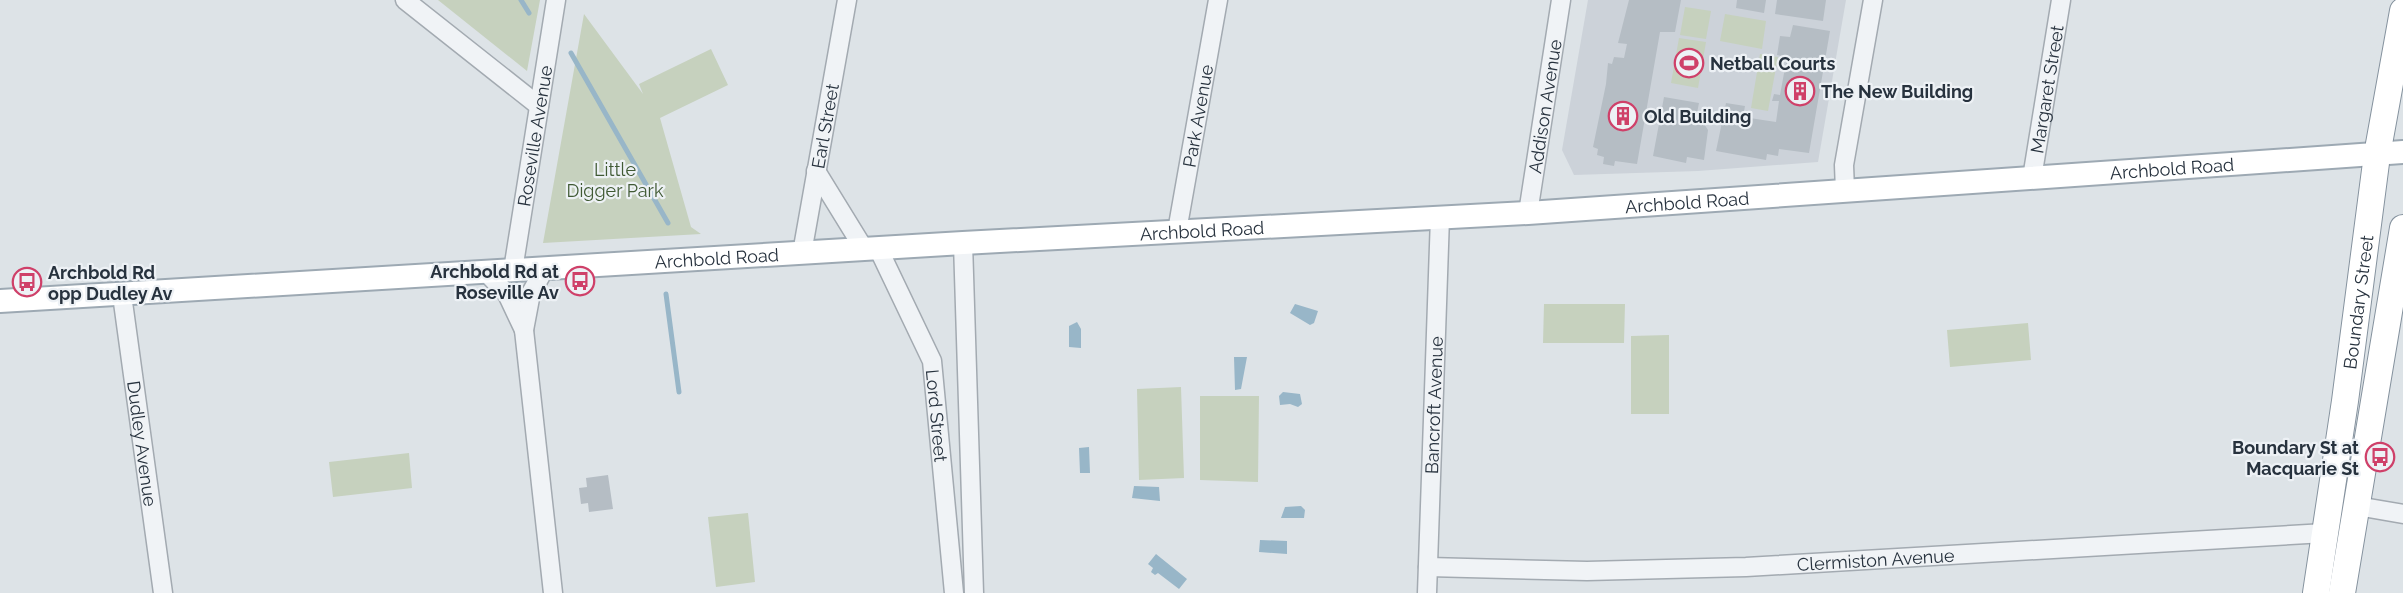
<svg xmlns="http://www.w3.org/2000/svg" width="2403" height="593" font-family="Raleway,sans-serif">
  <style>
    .built { fill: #ccd2d9 }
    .green { fill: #c6d1be }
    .water { fill: #98b6c8 }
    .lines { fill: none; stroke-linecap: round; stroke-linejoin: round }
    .stream { stroke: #98b6c8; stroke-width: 5 }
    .building { fill: #b5bdc4 }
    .minor-casing { stroke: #a3aab1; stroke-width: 21 }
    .major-casing { stroke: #9da9b3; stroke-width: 26 }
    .highway-casing { stroke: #85929e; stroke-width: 28 }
    .minor { stroke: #f0f3f6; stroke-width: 18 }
    .major { stroke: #fff; stroke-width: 22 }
    .highway { stroke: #fff; stroke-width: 26 }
    .labels { text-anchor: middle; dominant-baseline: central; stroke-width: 4.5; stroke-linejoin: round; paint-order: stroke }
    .poi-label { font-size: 18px; font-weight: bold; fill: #27323e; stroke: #edf1f5; text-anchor: start }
    .street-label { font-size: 18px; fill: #27323e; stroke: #edf1f5 }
    .park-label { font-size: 18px; fill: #405a34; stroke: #edf1f5 }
  </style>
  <rect width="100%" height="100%" fill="#dde3e7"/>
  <path class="built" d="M1588 0H1846L1818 162 1698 171 1574 175 1562 150Z"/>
  <path class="green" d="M438 0H540L527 71Z
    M1685 7 1711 11 1706 39 1680 35Z
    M584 14 643 94 639 84 711 49 728 85 660 118 691 227 701 234 543 243Z
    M1725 14 1766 21 1762 49 1720 41Z
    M1679 38 1706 42 1698 88 1671 83Z
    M1760 54 1778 57 1768 111 1751 108Z
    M1544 304H1625L1624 343H1543Z
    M2028 323 2031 360 1950 367 1947 330Z
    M1669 335V414H1631V336Z
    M1181 387 1184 478 1139 480 1137 389Z
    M1200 396H1259L1258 482 1200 480Z
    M409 453 412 488 333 497 329 462Z
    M748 513 755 582 716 587 708 517Z"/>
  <path class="water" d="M1295 304 1318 311 1314 323 1310 325 1290 313Z
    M1077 322 1081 329V348L1069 347V326Z
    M1234 357H1247L1241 389 1235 390Z
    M1283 392 1300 394 1302 404 1298 407 1290 404 1280 405 1279 396Z
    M1089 447 1090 473H1080L1079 448Z
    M1134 486 1159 487 1160 501 1132 498Z
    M1301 506 1305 510 1304 518H1281L1285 507Z
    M1260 540 1287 541V554L1259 552Z
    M1156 554 1187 579 1179 589 1158 573 1155 575 1151 572 1153 568 1148 564Z"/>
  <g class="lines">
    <path class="stream" d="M521 0 529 13
      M571 53 668 223
      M666 294 679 392"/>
  </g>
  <path class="building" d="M1629 0H1681L1675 32H1660L1637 164 1615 161 1614 166 1603 164 1604 157 1597 155 1598 149 1593 147 1606 84 1608 63 1612 64 1614 57 1624 58 1627 44 1618 43Z
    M1737 0H1766L1764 13 1736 8Z
    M1777 0H1826L1823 21 1775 14Z
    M1793 25 1830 31 1809 153 1779 149 1778 156 1767 154 1766 160 1716 151 1726 103 1745 106 1743 117 1776 122 1779 101H1772L1774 94 1780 95 1787 57 1777 55 1780 36 1790 37Z
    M1664 97 1699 103 1697 113 1708 130 1704 160 1687 157 1686 163 1653 156Z
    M608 475 613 509 589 512 588 503 581 504 579 488 587 487 586 478Z"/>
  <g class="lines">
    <g class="minor-casing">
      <g id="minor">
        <path d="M405 0 539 106"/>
        <path d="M816 171 864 249"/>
        <path id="s1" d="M2032 178 2061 0"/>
        <path d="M1845 191 1844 165 1873 0"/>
        <path id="s2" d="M1528 213 1561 0"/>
        <path id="s3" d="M1177 231 1218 0"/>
        <path d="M963 243 974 593"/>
        <path id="s4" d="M878 248 932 361 954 593"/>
        <path id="s5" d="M802 253 847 0"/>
        <path d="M545 268 531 293 524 330 553 593"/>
        <path id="s6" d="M513 270 556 0"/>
        <path d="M486 272 507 294 524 330"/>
        <path id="s7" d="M122 295 163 593"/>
        <path d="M2357 506 2403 514"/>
        <path id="s8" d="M1428 567 1587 571 1746 567 2325 533"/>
        <path id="s9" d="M1427 593 1440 217"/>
      </g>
    </g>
    <g class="major-casing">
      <g id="major">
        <path id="s10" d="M0 301 963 243 1528 213 2403 152"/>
      </g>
    </g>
    <g class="highway-casing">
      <g id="highway">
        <path id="s11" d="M2316 593 2345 401 2377 155 2403 11"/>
        <path d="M2342 593 2403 228"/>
      </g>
    </g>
    <use href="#minor" class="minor"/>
    <use href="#major" class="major"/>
    <use href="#highway" class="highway"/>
  </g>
  <defs>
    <g id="stadium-ring" transform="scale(1.5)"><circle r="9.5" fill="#edf1f5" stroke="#cf4069" stroke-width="1.5"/><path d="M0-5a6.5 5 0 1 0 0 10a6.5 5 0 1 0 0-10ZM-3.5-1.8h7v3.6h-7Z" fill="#cf4069"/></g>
    <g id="building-ring" transform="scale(1.5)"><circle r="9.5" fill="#edf1f5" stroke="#cf4069" stroke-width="1.5"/><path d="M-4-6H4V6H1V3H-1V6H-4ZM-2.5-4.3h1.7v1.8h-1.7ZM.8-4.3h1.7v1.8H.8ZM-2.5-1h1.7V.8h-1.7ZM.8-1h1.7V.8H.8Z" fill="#cf4069"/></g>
    <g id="bus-ring" transform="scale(1.5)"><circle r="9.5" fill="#edf1f5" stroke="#cf4069" stroke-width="1.5"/><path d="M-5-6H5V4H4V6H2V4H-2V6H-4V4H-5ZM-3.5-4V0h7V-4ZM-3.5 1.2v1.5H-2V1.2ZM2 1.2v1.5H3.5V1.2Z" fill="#cf4069"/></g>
  </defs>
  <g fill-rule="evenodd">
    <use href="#stadium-ring" x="1689" y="63"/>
    <use href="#building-ring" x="1800" y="91"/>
    <use href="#building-ring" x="1623" y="116"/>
    <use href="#bus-ring" x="580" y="281"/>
    <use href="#bus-ring" x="27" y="282"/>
    <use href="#bus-ring" x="2380" y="457"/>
  </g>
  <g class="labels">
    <g class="poi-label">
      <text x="1710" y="63">Netball Courts</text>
      <text x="1821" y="91">The New Building</text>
      <text x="1644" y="116">Old Building</text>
      <text x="559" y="271" text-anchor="end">Archbold Rd at<tspan x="559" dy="21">Roseville Av</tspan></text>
      <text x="48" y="272">Archbold Rd<tspan x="48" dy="21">opp Dudley Av</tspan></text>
      <text x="2359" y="447" text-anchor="end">Boundary St at<tspan x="2359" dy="21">Macquarie St</tspan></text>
    </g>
    <g class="street-label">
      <text stroke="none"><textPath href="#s1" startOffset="90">Margaret Street</textPath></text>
      <text stroke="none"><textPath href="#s2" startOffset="108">Addison Avenue</textPath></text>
      <text stroke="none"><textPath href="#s3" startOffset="117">Park Avenue</textPath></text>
      <text stroke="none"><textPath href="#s5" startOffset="129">Earl Street</textPath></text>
      <text stroke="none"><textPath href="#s6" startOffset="136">Roseville Avenue</textPath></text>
      <text stroke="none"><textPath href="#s10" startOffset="2176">Archbold Road</textPath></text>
      <text stroke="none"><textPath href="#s10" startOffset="1690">Archbold Road</textPath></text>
      <text stroke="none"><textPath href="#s10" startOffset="1204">Archbold Road</textPath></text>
      <text stroke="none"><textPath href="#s10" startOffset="718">Archbold Road</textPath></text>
      <text stroke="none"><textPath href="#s11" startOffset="294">Boundary Street</textPath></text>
      <text stroke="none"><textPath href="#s9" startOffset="188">Bancroft Avenue</textPath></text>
      <text stroke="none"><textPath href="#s4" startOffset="180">Lord Street</textPath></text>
      <text stroke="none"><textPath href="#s7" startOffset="150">Dudley Avenue</textPath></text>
      <text stroke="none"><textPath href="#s8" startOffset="448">Clermiston Avenue</textPath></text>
    </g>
    <g class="park-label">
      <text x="615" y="169">Little<tspan x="615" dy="21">Digger Park</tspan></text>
    </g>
  </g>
</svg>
